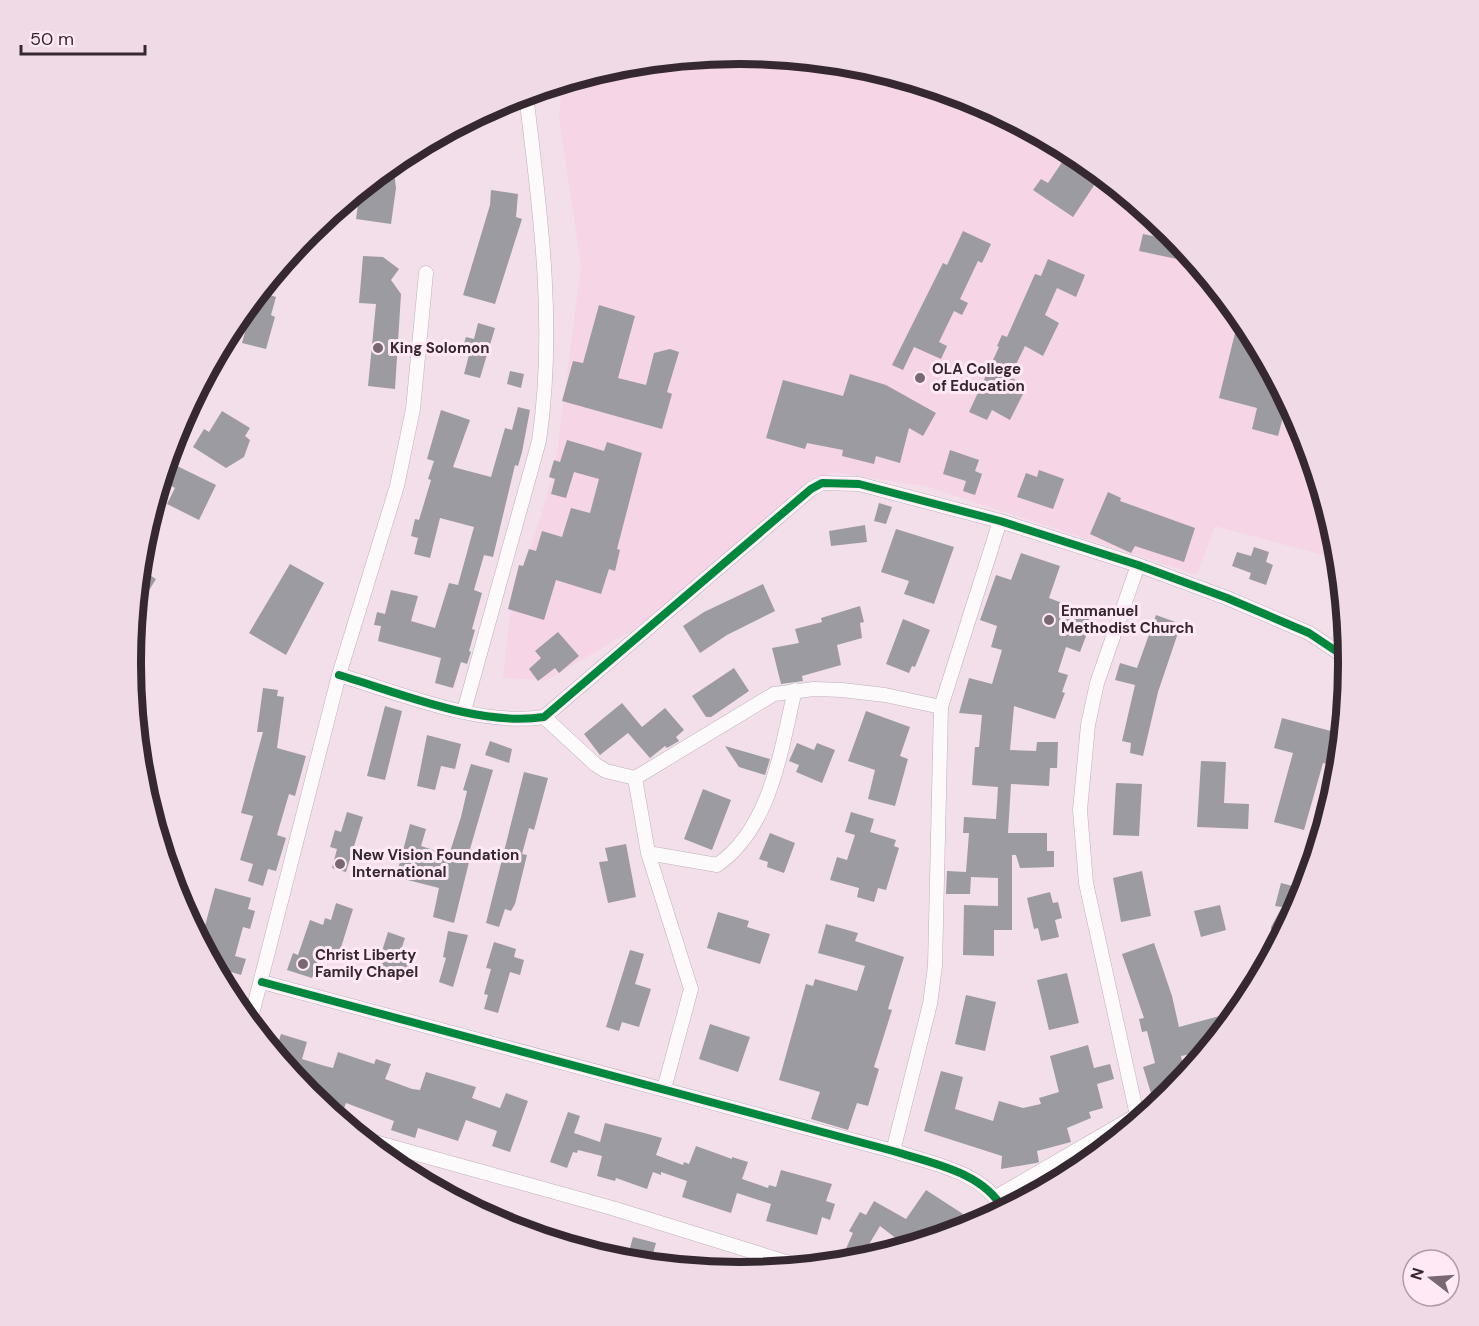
<svg xmlns="http://www.w3.org/2000/svg" width="1479" height="1326" font-family="'DM Sans',sans-serif">
  <style>
    .built { fill: #f5d5e6 }
    .building { fill: #9c9ba1 }
    .lines { fill: none; stroke-linecap: round; stroke-linejoin: round }
    .minor-casing { stroke: #beafb7; stroke-width: 15 }
    .minor { stroke: #fdfafc; stroke-width: 14 }
    .cycleway-casing { stroke: #ffe9f5; stroke-width: 11 }
    .cycleway { stroke: #00873e; stroke-width: 8 }
    .poi-dot { fill: #786871; stroke: #ffe9f5; stroke-width: 2 }
    .labels { text-anchor: middle; dominant-baseline: central; stroke-width: 6; stroke-linejoin: round; paint-order: stroke }
    .poi-label { font-size: 15px; font-weight: bold; fill: #362830; stroke: #ffe9f5; text-anchor: start }
    .rim { fill: none; stroke: #362830; stroke-width: 8 }
  </style>
  <rect width="100%" height="100%" fill="#f3dfea"/>
  <path class="built" d="M740 54 859 66 973 100 1078 157 1170 233 1246 325 1302 430 1337 545 1338 559 1215 526 1197 575 925 486 832 472 802 490 636 628 547 680 503 678 510 615 555 469 581 266 559 117 562 83 621 66Z"/>
  <path class="building" d="M1069 152 1101 175 1073 217 1033 190 1041 179 1048 183Z
    M393 163 396 188 391 224 356 219 360 190 367 184 381 186 380 174Z
    M491 190 518 194 516 217 522 219 495 304 463 295 490 205Z
    M963 231 991 244 982 263 978 261 960 299 968 303 962 315 954 311 939 342 947 346 941 359 914 347 903 370 892 365 943 263 947 265Z
    M1143 234 1177 241 1196 263 1139 251Z
    M363 256 383 257 399 269 391 280 401 294 395 389 368 386 376 304 359 303Z
    M1048 259 1085 275 1076 297 1057 288 1045 315 1059 323 1043 356 1025 346 1010 377 1027 386 1010 420 992 410 987 420 969 412 999 347 997 346 1002 335 1007 337 1035 274 1041 276Z
    M260 292 276 297 271 315 275 317 266 349 242 343 254 299Z
    M599 305 635 316 618 378 646 385 654 353 670 349 679 352 667 392 672 394 662 429 562 401 573 361 583 363Z
    M1239 317 1273 376 1270 387 1281 390 1287 402 1278 436 1252 429 1257 408 1219 398Z
    M478 323 495 328 480 378 464 374 469 355 461 353 466 337 474 339Z
    M510 371 524 374 521 388 507 384Z
    M850 374 886 385 936 413 923 436 909 428 900 463 876 456 874 464 842 456 843 450 807 443 805 449 766 438 783 380 843 396Z
    M518 407 530 410 522 452 518 466 515 465 493 557 484 555 474 590 482 593 472 629 475 630 469 651 471 652 467 664 461 662 453 688 435 683 441 658 378 641 381 626 374 625 377 612 385 614 391 590 418 596 411 621 435 628 449 583 458 585 474 527 440 518 430 558 414 554 418 538 411 536 415 519 419 520 431 480 428 479 434 461 427 459 441 410 470 420 453 467 491 477 505 428 512 430Z
    M222 411 250 428 245 436 250 440 244 457 226 468 193 447 204 429 209 432Z
    M567 440 604 451 607 442 642 453 617 549 620 550 615 571 609 569 601 594 556 580 544 620 508 609 519 565 523 566 529 549 536 551 542 531 562 537 571 508 590 513 599 479 574 472 566 498 551 494 555 479 549 477 554 460 560 462Z
    M950 450 979 460 975 471 982 474 975 495 963 491 966 481 943 474Z
    M173 464 216 485 199 520 167 504 175 488 164 482Z
    M1039 470 1064 479 1053 509 1017 497 1026 473 1037 477Z
    M1108 492 1121 498 1120 501 1195 528 1184 562 1135 546 1131 553 1090 534Z
    M879 503 892 507 886 524 874 521Z
    M865 525 867 542 831 546 829 531Z
    M896 529 954 547 934 604 904 594 909 581 881 572Z
    M1254 547 1269 552 1266 562 1273 565 1266 585 1249 579 1251 573 1232 566 1237 552 1251 556Z
    M1021 553 1060 566 1049 598 1094 615 1080 652 1066 647 1058 672 1068 675 1062 692 1065 693 1055 719 1014 706 1010 750 1036 751 1037 742H1058L1057 768H1050L1049 786 1011 784 1008 833H1047V851H1054V867L1020 868 1016 855H1012V930H994V956L963 955 964 905 998 906V878L971 877 970 894H946L947 871 966 872 969 833H963L964 817 996 819 998 787 972 785 975 747H979L982 715 959 713 969 678 992 684 1002 650 991 647 997 626 980 620 996 575 1011 580Z
    M290 564 324 583 286 655 249 633Z
    M140 569 156 579 135 613 139 577Z
    M763 584 775 611 727 635 700 653 683 626 704 612Z
    M860 606 864 622 860 623 862 638 837 645 841 665 802 676 803 681 781 684 772 648 799 643 795 629 822 622 821 618Z
    M1156 615 1181 624 1158 692 1143 756 1130 753 1131 743 1122 741 1135 685 1115 680 1120 663 1137 668Z
    M903 619 930 630 915 667 912 666 909 673 886 664Z
    M558 632 579 656 559 673 555 668 538 681 529 669 541 658 535 651Z
    M734 668 749 691 711 717H706L692 696Z
    M263 688 278 690 277 696 284 697 277 748 306 756 295 796 289 794 277 835 286 838 276 871 268 869 263 886 248 881 253 864 240 860 253 816 241 813 263 732H257Z
    M622 703 642 727 665 708 684 730 676 737 679 741 667 748 665 746 650 758 628 733 600 755 584 734Z
    M385 706 402 711 385 780 367 776Z
    M866 711 910 727 900 756 908 759 895 806 868 799 875 770 848 761Z
    M1282 718 1342 734 1338 767 1323 763 1304 830 1274 822 1293 753 1274 748Z
    M427 735 461 744 455 769 441 766 435 790 417 786Z
    M490 741 512 749 509 763 485 755Z
    M797 743 814 750 817 743 835 750 822 783 796 772 799 765 789 761Z
    M725 746 770 759 765 775 739 767Z
    M1201 761 1226 762 1224 803 1249 804 1248 829 1197 827Z
    M471 764 493 770 470 849 472 850 454 923 433 917 439 888 396 877 410 824 426 829 421 846 449 855 461 817 467 791 463 790Z
    M524 772 548 778 534 830 529 828 522 854 527 855 515 904 511 911 505 909 499 927 486 923Z
    M1116 783 1142 784 1139 836 1113 835Z
    M703 789 731 800 712 850 684 839Z
    M347 812 363 817 346 872 332 868 337 849 330 847 335 830 341 832Z
    M851 812 874 819 870 832 896 840 894 846 899 848 886 890 878 888 874 902 857 897 859 888 830 880 837 857 847 860 855 835 845 832Z
    M770 833 795 843 784 873 767 867 768 862 759 859Z
    M626 844 636 897 608 903 599 862 608 861 605 848Z
    M1142 871 1151 916 1121 922 1113 878Z
    M1281 883 1304 889 1272 953 1271 927 1282 907 1275 906Z
    M215 888 251 898 248 909 255 911 250 929 243 927 235 956 246 959 241 975 231 972 226 988 201 941Z
    M1050 892 1053 903 1058 902 1062 918 1055 920 1059 937 1041 941 1038 928 1034 929 1027 898Z
    M336 903 353 909 338 957 321 951 312 978 287 970 293 953 298 955 310 920 323 925 325 918 331 920Z
    M1220 905 1226 930 1201 937 1194 911Z
    M718 912 749 921 747 927 770 934 760 964 707 948Z
    M826 924 858 933 855 941 904 957 888 1009 892 1010 874 1067 879 1069 868 1106 857 1103 848 1130 811 1119 820 1092 779 1080 806 984 813 986 815 979 857 991 865 966 818 953Z
    M448 931 468 935 453 987 439 982 446 958 443 957Z
    M388 932 405 938 401 950 414 954 405 976 377 967Z
    M494 942 516 949 514 957 524 960 520 975 510 972 498 1013 484 1009 488 995 484 994 491 969 486 968Z
    M1154 943 1172 996 1179 1027 1238 1011 1205 1051 1181 1056 1185 1075 1177 1085 1163 1089 1166 1097 1155 1106 1143 1067 1155 1063 1147 1031 1142 1032 1139 1019 1144 1018 1122 954Z
    M630 950 644 954 635 984 651 989 639 1027 622 1022 619 1031 606 1027Z
    M1067 973 1079 1023 1049 1030 1037 980Z
    M966 995 996 1002 985 1051 955 1044Z
    M710 1024 750 1037 738 1072 699 1059Z
    M281 1034 307 1042 302 1059 325 1066 333 1068 338 1052 374 1064 376 1059 391 1064 385 1079 412 1089 420 1090 426 1072 476 1087 472 1098 500 1108 506 1093 528 1101 510 1152 492 1146 497 1131 466 1120 458 1141 418 1128 415 1138 391 1130 394 1121 346 1103 340 1119 309 1094 275 1053Z
    M1088 1045 1094 1068 1110 1064 1114 1079 1097 1084 1103 1108 1089 1112 1091 1118 1067 1128 1071 1142 1037 1151 1039 1162 1036 1163 1001 1169 1002 1156 924 1131 941 1071 963 1077 955 1109 993 1121 999 1101 1023 1108 1041 1104 1039 1098 1059 1092 1050 1056Z
    M568 1112 580 1116 574 1133 600 1142 605 1123 648 1134 662 1138 656 1155 683 1165 684 1162 689 1164 696 1146 732 1159V1157L748 1162 742 1179 768 1188 769 1185 776 1187 781 1170 832 1184 826 1201 835 1204 830 1220 822 1217 817 1235 766 1221 771 1204 737 1193 731 1213 682 1197 687 1181 661 1172V1175L653 1172 647 1189 616 1178 615 1181 597 1176 602 1156 578 1150 577 1153 573 1152 567 1168 550 1162Z
    M926 1190 963 1214 951 1232 906 1246 880 1226 862 1256 858 1254 854 1261 840 1262 853 1233 849 1231 860 1212 866 1215 874 1201 906 1219Z
    M474 1201 514 1213 510 1227 472 1207Z
    M633 1237 656 1243 651 1261 628 1255Z"/>
  <g class="lines">
    <g class="minor-casing">
      <path id="minor" d="M339 675C400 693 480 727 544 717L811 489 822 483 859 484 1000 521 1138 565 1227 598 1309 633 1348 659
        M464 711 539 441C556 326 540 209 526 95
        M544 717 596 765 606 771 635 778 774 694 814 689 842 690 885 695 941 707
        M635 778 648 853 691 989 664 1089
        M648 853 717 865C771 828 781 749 795 690
        M262 982 893 1151C931 1163 983 1172 1003 1209
        M250 1022 339 675 397 486 413 409 426 273
        M364 1139 612 1208 799 1266
        M893 1151 930 1004 935 966 941 707 1000 521
        M996 1197 1137 1115 1086 883 1080 810 1088 725 1097 683 1138 565"/>
    </g>
    <use href="#minor" class="minor"/>
    <g class="cycleway-casing">
      <path id="cycleway" d="M339 675C400 693 480 727 544 717L811 489 822 483 859 484 1000 521 1138 565 1227 598 1309 633 1348 659
        M262 982 893 1151C931 1163 983 1172 1003 1209"/>
    </g>
    <use href="#cycleway" class="cycleway"/>
  </g>
  <g class="poi-dot">
    <circle cx="378" cy="348" r="6"/>
    <circle cx="920" cy="378" r="6"/>
    <circle cx="1049" cy="620" r="6"/>
    <circle cx="340" cy="864" r="6"/>
    <circle cx="303" cy="964" r="6"/>
  </g>
  <g class="labels">
    <g class="poi-label">
      <text x="390" y="348">King Solomon</text>
      <text x="932" y="369">OLA College<tspan x="932" dy="17">of Education</tspan></text>
      <text x="1061" y="611">Emmanuel<tspan x="1061" dy="17">Methodist Church</tspan></text>
      <text x="352" y="855">New Vision Foundation<tspan x="352" dy="17">International</tspan></text>
      <text x="315" y="955">Christ Liberty<tspan x="315" dy="17">Family Chapel</tspan></text>
    </g>
  </g>
  <path d="M0 0H1479V1326H0ZM739 64H740A598 598 0 0 1 1338 662V664A598 598 0 0 1 740 1262H739A598 598 0 0 1 141 664V662A598 598 0 0 1 739 64Z" fill="#efdae5" fill-rule="evenodd"/>
  <path class="rim" d="M739 64H740A598 598 0 0 1 1338 662V664A598 598 0 0 1 740 1262H739A598 598 0 0 1 141 664V662A598 598 0 0 1 739 64Z"/>
  <g transform="translate(1431 1278) rotate(287)"><circle r="28" fill="#ffe9f5" stroke="#af9ca6" stroke-width="1.5"/>
  <path d="M0-4.5L10 22L0 15L-10 22Z" fill="#786871"/>
  <text y="-9" font-size="16" font-weight="bold" text-anchor="middle" fill="#362830">N</text>
  </g>
  <path d="M21 45v9h124v-9" fill="none" stroke="#362830" stroke-width="3"/>
  <text x="30" y="45" font-size="18" fill="#362830" stroke="#ffe9f5" stroke-width="4.5" paint-order="stroke">50 m</text>
</svg>
